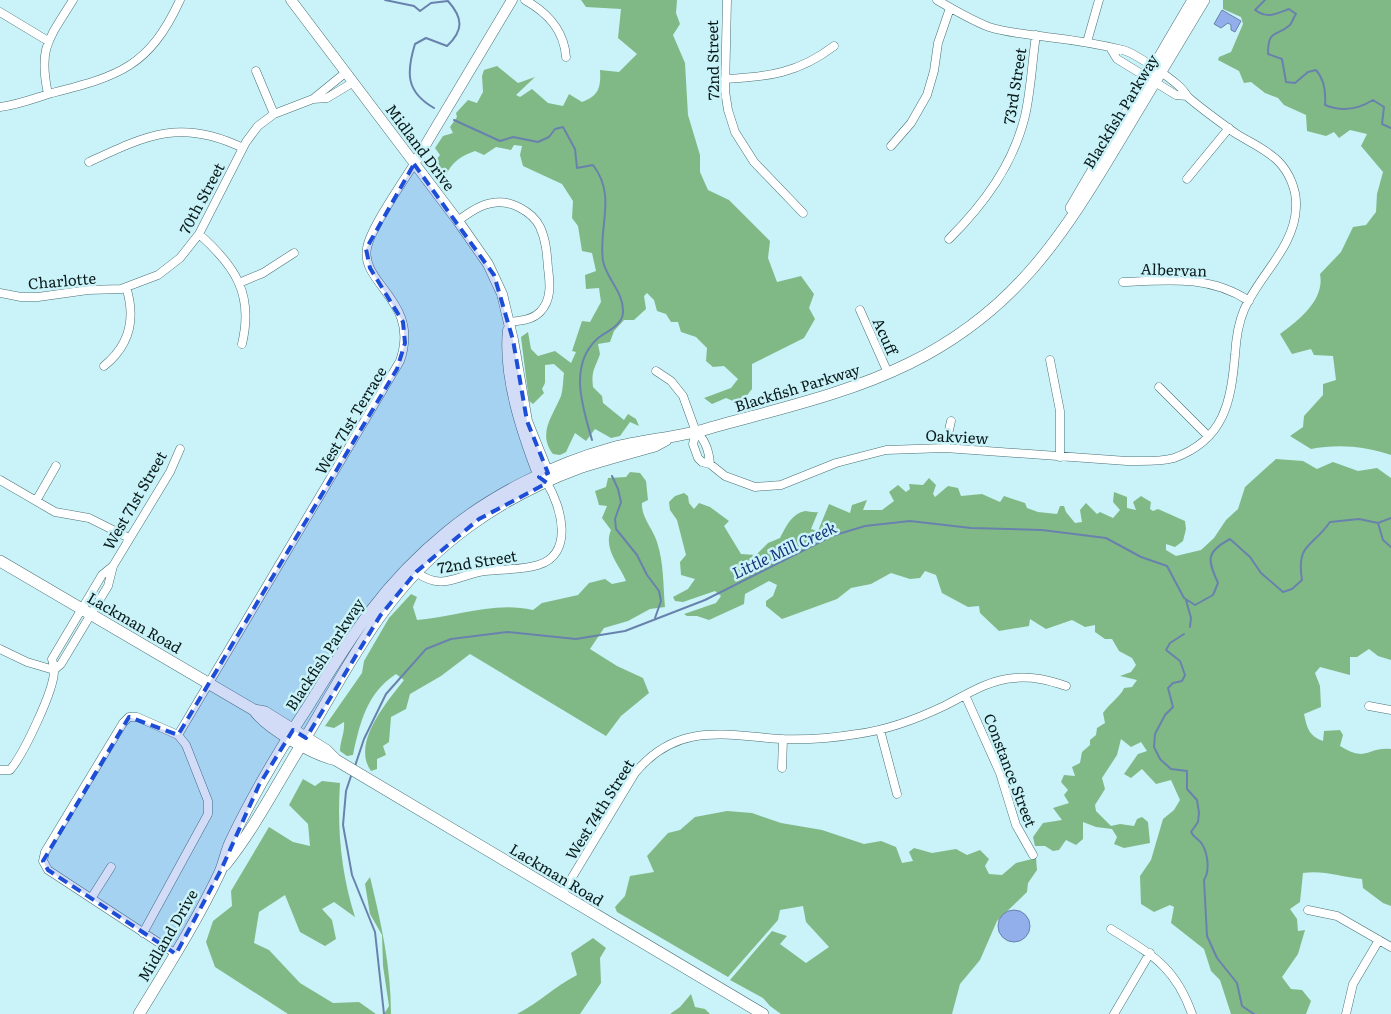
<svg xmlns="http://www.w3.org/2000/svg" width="1391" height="1014" font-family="Literata,serif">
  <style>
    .forest { fill: #81b986 }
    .water { fill: #92aeeb; stroke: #6982ad }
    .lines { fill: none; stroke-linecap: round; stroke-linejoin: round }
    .stream { stroke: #6982ad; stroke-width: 2 }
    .minor-casing { stroke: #4a7075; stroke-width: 9 }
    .tertiary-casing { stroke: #4a7075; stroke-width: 11 }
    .secondary-casing { stroke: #4a7075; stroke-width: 12 }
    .minor { stroke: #fff; stroke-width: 8 }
    .tertiary { stroke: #fff; stroke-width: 10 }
    .secondary { stroke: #fff; stroke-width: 11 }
    .marked { fill: #1d4ed8; fill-opacity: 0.2; stroke: #1d4ed8; stroke-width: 4; stroke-dasharray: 10 6; stroke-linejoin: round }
    .labels { text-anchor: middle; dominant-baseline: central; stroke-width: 5; stroke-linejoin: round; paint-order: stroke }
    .street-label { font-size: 15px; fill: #0a1a1b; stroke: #c9f3f8 }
    .water-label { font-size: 16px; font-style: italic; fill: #193479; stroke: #c9f3f8 }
  </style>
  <rect width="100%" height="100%" fill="#c9f3f8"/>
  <path class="forest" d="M581 0H677L676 13 680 24 673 35 685 63 688 115 700 155V172L708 190 729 200 770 241 768 258 777 282 801 276 814 294 809 308 815 319 804 338 752 364V389L740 404 726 398 712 404 704 398 731 388 738 379 724 366 713 367 706 361 707 348 696 337 681 332 678 322H671L666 314 657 311 654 300 647 293 644 296 646 309 634 320H624L614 331 610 342 598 344 600 354C595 369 591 370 593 387L602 396 603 403 624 420 628 414 636 419 639 426 630 422 620 436 611 438 595 429 586 441 575 433 566 452 560 455 553 454C537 433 553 416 561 396 563 390 563 380 564 373L554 364 545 365V383L542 389 544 393 533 404 529 401 521 337 528 332 531 349 538 356 555 351 571 363 576 352 572 351 582 321 590 322 601 302 599 288 586 289 585 275 596 271 592 253 582 251 578 226 572 218 573 201 562 184 523 166 520 155 522 146 514 145 511 150 496 147 484 155 475 151C461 156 452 162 446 175L435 170 433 164 440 155 435 148 443 136 453 133 450 127 457 117 456 113 468 100 477 103 483 92 482 76 484 70 497 66 518 83 535 77 516 95 520 97 532 89 548 103 563 106 569 94 582 102C599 96 601 87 600 70L619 72 637 54 618 38 621 9 586 7Z
    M1223 0H1391V455C1365 446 1337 444 1311 449L1290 436 1303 427 1304 416 1323 395V384L1336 380 1333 356 1314 355 1311 349 1292 354 1280 334C1299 320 1325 300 1320 274L1341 252 1353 227 1366 225 1376 212 1377 194 1383 172 1361 146 1367 134 1350 130 1339 138 1334 132 1326 136 1307 131 1306 115 1284 105 1278 98 1265 93 1251 82 1244 83 1239 71 1218 60 1219 57 1231 52 1243 24 1241 17 1223 9Z
    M1276 459 1303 461 1317 469 1333 462 1358 471 1377 468 1391 478V660L1378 656 1369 649 1357 657H1350V675L1320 667 1315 673 1320 686 1321 707 1304 714C1307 728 1309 736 1323 741L1324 731 1340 730 1343 735 1340 746C1368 763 1366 747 1391 749V906L1383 903 1363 888 1362 879C1342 877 1323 870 1303 873L1300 902 1290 909 1297 919 1298 931 1305 930 1298 954 1282 977 1291 989 1302 990 1311 1001 1306 1014H1231L1220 980 1211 971 1204 949 1171 923 1174 907 1170 905 1154 912 1141 904 1140 876 1151 860 1163 819 1174 810 1180 800 1171 780 1156 784 1142 769 1131 778 1124 774 1138 754 1147 751 1141 742 1131 747 1121 739 1117 755 1102 778 1105 789 1095 805 1096 811 1111 826 1120 824 1134 826 1137 819 1142 817 1148 822 1150 843 1124 848 1114 844 1117 837 1112 829 1096 827 1083 822V839L1076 845 1066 840 1059 850 1053 851 1045 846H1035L1033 837 1043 823 1062 820 1053 808 1069 803 1064 795 1068 790 1061 782 1064 775 1075 776 1072 767 1080 763 1082 752 1090 745V740L1096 735 1097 728 1105 723 1103 713C1109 704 1122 695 1124 688L1132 687 1137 680 1120 676 1131 672 1136 665 1132 658 1119 651 1112 639H1105L1095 632V625L1085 627 1072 620 1046 629 1030 619 1029 626 999 631 980 613 979 606 968 607 942 593 936 575 925 571 920 578 910 579 891 573 871 584 851 588 837 599 782 619 766 606V601L773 596 777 585 769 581 745 594 744 604 709 620 697 616H687L684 614 716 603 721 596 715 591 683 602 675 601 673 597 688 589 695 579 681 575 680 562 686 555 677 520 670 510 669 502 675 496 684 493 688 496 689 503 694 509 699 503 710 507 729 521 724 526 741 554 756 555 768 543 780 538C786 527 791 514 805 511 809 511 813 513 818 512L811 529 818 531 829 504 850 513 852 505 867 500 863 510H882L894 501 889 492 898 485 906 492 910 489 909 484 923 485 929 478 936 485 933 494 935 497 948 486 958 488 961 496 982 494 1000 502 1004 496 1025 503 1027 508 1038 512 1057 514 1060 506H1064L1066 512 1075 523 1082 522 1080 510 1086 503 1097 514 1100 512 1113 518 1120 510 1113 502 1114 492 1127 497V508L1136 510 1133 502 1141 496 1151 502 1150 509 1153 511 1158 509 1185 521 1186 529 1183 541 1175 547 1166 544V550L1176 556 1201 550 1214 538 1226 520 1238 509 1245 487Z
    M630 472 640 473 646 481 648 500 642 503C641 517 653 529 657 542 664 563 663 585 665 607L650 609 628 621 604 628 590 649 617 666 643 678 649 693 621 716 606 736 470 654 441 676 410 694 406 709 391 717 389 742 383 746 386 755 377 759V769L371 771C351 743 387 702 404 680L396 674C367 693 360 722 353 755L347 756 340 751C340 741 345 733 344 722L334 728 325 726 362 673 364 661 389 618 411 594 417 597 413 607 417 620C455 617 494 601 533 610L542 603 578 595 589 583 605 579 612 584 626 581C619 564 603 549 611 530L602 518 607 506 599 505 595 491 606 487 608 478 626 477Z
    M303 779 315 786 322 781 340 783C337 829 341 873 355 917L334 902 322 909 332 920 336 939 325 946 300 932 285 895 259 912 254 943 269 950 300 983 333 1003 359 1002 376 1014H288L215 967 206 942 213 921 232 906 231 891 269 827 293 842 310 846 308 824 289 805Z
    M727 811 752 813 781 823 822 830 864 844 881 841 896 847 902 863 913 861 909 852 914 848 932 853 956 849 967 855 980 850 989 859 985 866 989 874 1002 875 1016 863 1036 858 1037 870 1028 883 1027 892 997 921 980 960 960 984 952 1014H781L770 1006 763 998 730 980 772 931 787 936 780 944 806 963 829 947 806 922 803 906 780 910 778 920 728 977 617 912 615 907 625 896 630 876 654 872 647 856 668 833 680 830 695 817Z
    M370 877C381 922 391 967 391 1014H384L389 1006 383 966 382 935 370 914 365 884Z
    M593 938 606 948 600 958 601 983 580 1014H517C539 1003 555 986 577 975L571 953Z
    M691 994 695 1007 705 1009 710 1014H670L680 1007Z"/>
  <path class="water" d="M1222 10 1241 21 1235 32 1231 30V25L1228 23 1221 28 1214 24Z
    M998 926a16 16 0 1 1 32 0a16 16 0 1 1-32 0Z"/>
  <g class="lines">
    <path class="stream" d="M385 0 414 6 420 11 431 3 448 1C463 18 464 30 447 46L426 38 415 44C406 73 406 92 434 108
      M1265 0 1255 10C1267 19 1276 14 1289 9L1296 14C1294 17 1292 22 1290 25 1277 37 1268 28 1268 54L1282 59 1286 82 1295 83 1308 72 1316 70C1325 80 1326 92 1325 105 1342 112 1357 110 1373 100L1384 107 1382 124 1391 128
      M454 120 500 141 513 137 538 142 549 137 555 129 563 127 575 149 577 168 593 165C617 196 598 226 603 261 607 280 624 292 623 313 622 326 605 332 597 339 568 366 583 408 592 440
      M612 476 618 489 621 502 615 519 616 529 637 555 647 575 659 591 661 601 655 618
      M1378 523 1391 518
      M1186 600 1191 618 1190 627
      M1184 634 1170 643 1166 650 1180 661 1185 675 1182 681 1173 683 1168 688 1173 707 1165 715 1155 734 1154 747 1160 759 1171 769 1187 771V789L1197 800 1199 813 1198 822 1191 832C1194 838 1199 839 1202 844 1208 854 1210 871 1204 880L1207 936 1217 958 1237 983 1242 1006 1254 1014
      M355 766 364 739 386 694 426 649 451 639 507 632 576 639 625 631 705 600 832 536 865 526 910 521 971 528 1042 530 1106 538 1141 557 1167 566 1184 598 1195 605 1213 595 1218 583C1207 559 1206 552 1230 539L1250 557 1261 573 1283 592 1292 589 1302 580C1296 543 1312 548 1330 522L1359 519 1378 523 1383 540 1391 547
      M352 773 346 791 343 825 352 875 375 932 384 1014"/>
    <g class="minor-casing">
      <path id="minor" d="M525 0C548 13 564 30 566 57
        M727 0 725 91 728 110 735 132 754 162 803 213
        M0 12 48 41
        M1087 42 1099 0
        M1111 49 1117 59 1176 95 1187 96
        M256 71 274 114
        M725 79C768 77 799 73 834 46
        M48 94C38 47 49 39 73 0
        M313 99 345 73
        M0 107C18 105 35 98 52 93 119 76 149 67 180 0
        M891 146 911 123 927 95 934 71 938 43 950 8
        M89 162C147 135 181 118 243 148
        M1187 179 1229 128
        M458 221C468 213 479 205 492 203 509 199 532 211 540 227 546 240 547 254 548 268 550 283 552 300 540 312 532 320 520 321 508 322
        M199 234C235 266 254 294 242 344
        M949 239C984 204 1013 165 1025 116 1031 90 1032 62 1036 35
        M1123 282C1168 280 1210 275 1249 301
        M239 283 263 273 294 253
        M0 293 21 297H38L88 290 121 289 158 275 180 258 199 234 246 142 258 126 274 114 313 99 327 98 352 83
        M860 310 888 373
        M1050 360 1060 411V457
        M104 366C130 345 136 318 126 287
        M656 371 671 381 683 396 696 432 693 444 698 458 702 462 710 464 725 476 755 487 781 485 836 463 886 450 945 448 1127 461C1142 461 1160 462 1174 458 1224 440 1231 402 1235 355 1236 339 1238 324 1244 310 1259 275 1295 247 1296 207 1297 190 1289 172 1278 161 1266 149 1249 142 1235 133 1220 122 1203 110 1189 98 1185 94 1183 89 1179 86 1169 77 1135 53 1123 50 1098 44 1073 40 1047 37 1028 34 1007 33 989 27 971 20 954 10 937 0
        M1159 387 1208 436
        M696 432C706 440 709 451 710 464
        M945 448 951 421
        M0 480 55 512 89 518 129 538
        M36 501 56 466
        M416 572C443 592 456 575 485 571 502 569 522 570 538 565 575 554 561 506 547 483
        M0 649 27 662 54 670
        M54 670 61 664 108 586 113 566 170 472 180 449
        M965 695 1000 773 1016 825 1033 855
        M1369 706 1391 710
        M880 730 897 794
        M178 735 400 361C421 301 360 284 367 248 370 229 402 183 414 164
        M782 768 783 739
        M0 770H10C23 755 55 689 54 670 54 666 53 662 52 659L102 575 113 566
        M562 894 635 773C677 722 723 735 781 739 806 740 833 738 857 734 887 730 917 719 944 706 966 695 988 680 1014 678 1032 676 1048 680 1066 686
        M92 897 111 867
        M1308 910 1337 916 1391 947
        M1111 929C1152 955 1175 966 1192 1014
        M143 933 208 814V801L186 745 178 735 137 717H129L123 723 45 852 43 861 48 870 176 954
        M1114 1014 1150 953
        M1346 1014 1353 984 1379 940"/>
    </g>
    <g class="tertiary-casing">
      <path id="tertiary" d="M291 0 458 221 488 264 502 294 513 340 527 421 548 473 547 479
        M414 164 512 0
        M508 330C503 377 522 433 539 477L544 481"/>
    </g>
    <g class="secondary-casing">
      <path id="secondary" d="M1071 208 1193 0
        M0 561 254 710 265 712 326 750 336 760 763 1014
        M254 710C267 729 314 755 336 760
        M225 865C254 829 276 786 300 747 327 703 351 656 381 615 430 546 500 497 579 468 604 460 630 453 655 446L666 440
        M139 1014C167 968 197 921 220 872 224 863 226 852 230 843 252 796 279 751 307 708 350 638 382 585 447 532 493 494 554 464 612 448 642 440 673 438 703 430 773 410 845 395 910 363 1015 311 1062 237 1120 140 1148 94 1176 47 1204 0"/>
    </g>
    <use href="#minor" class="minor"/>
    <use href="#tertiary" class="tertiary"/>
    <use href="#secondary" class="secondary"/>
  </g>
  <path class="marked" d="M414 164 494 275 513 340 527 421 548 473 539 477 547 483 479 519 416 572 380 616 306 738 293 730 259 785 221 870 176 954 48 870 43 861 129 717 178 735 397 369 405 343 403 322 370 268 366 249Z"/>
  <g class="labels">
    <g class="street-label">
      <text transform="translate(712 60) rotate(-91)">72nd Street</text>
      <text transform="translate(1014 86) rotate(-81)">73rd Street</text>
      <text transform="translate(1120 111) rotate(-59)">Blackfish Parkway</text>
      <text transform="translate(421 147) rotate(53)">Midland Drive</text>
      <text transform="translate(201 198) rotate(-62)">70th Street</text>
      <text transform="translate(1174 269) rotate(2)">Albervan</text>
      <text transform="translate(62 280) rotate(-5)">Charlotte</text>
      <text transform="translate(886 336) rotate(66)">Acuff</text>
      <text transform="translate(797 387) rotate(-17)">Blackfish Parkway</text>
      <text transform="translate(350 420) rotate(-59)">West 71st Terrace</text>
      <text transform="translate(957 436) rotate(3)">Oakview</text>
      <text transform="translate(134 500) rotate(-60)">West 71st Street</text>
      <text transform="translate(477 561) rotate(-9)">72nd Street</text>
      <text transform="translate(135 622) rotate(30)">Lackman Road</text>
      <text transform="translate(324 654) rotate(-57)">Blackfish Parkway</text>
      <text transform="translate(1011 770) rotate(69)">Constance Street</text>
      <text transform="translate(599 809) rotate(-58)">West 74th Street</text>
      <text transform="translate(557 874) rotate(31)">Lackman Road</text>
      <text transform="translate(167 935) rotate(-60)">Midland Drive</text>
    </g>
    <g class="water-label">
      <text transform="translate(784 549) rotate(-25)">Little Mill Creek</text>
    </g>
  </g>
</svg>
